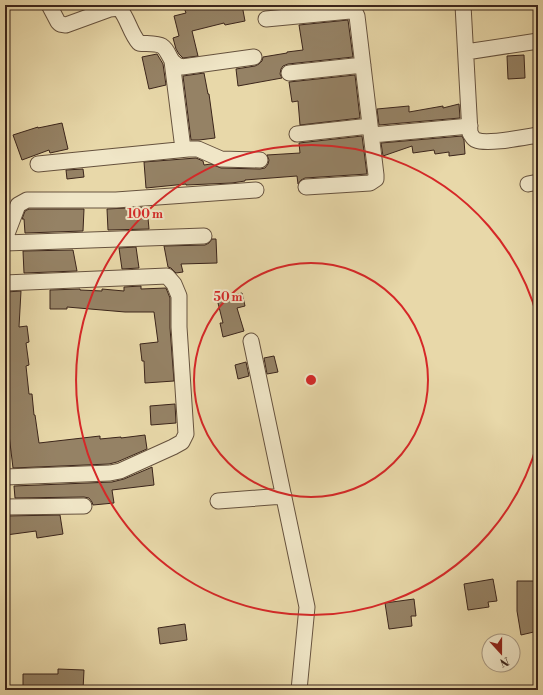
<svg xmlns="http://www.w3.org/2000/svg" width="543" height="695" font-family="'Libre Bodoni',serif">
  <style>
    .building { fill: #958265; stroke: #3b251b }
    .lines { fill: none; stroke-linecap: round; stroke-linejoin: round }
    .street-casing { stroke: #66523e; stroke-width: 17 }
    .street { stroke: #f0e6c7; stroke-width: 15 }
    .ring { fill: none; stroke: #d62828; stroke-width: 2 }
    .centre { fill: #d62828; stroke: #f0e6c7; stroke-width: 2 }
    .ring-label { font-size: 12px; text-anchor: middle; font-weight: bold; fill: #d62828; stroke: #f0e6c7; stroke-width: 4; stroke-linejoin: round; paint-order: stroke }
  </style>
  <rect width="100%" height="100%" fill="#e8d8a9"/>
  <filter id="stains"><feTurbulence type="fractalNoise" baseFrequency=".005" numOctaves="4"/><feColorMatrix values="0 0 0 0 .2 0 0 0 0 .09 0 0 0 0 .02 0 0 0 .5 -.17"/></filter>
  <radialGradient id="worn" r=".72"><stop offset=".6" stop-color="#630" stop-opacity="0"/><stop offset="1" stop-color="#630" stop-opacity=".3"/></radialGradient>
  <path class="building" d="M183 5H242L245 21 225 25 224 23 192 31 198 56 183 58 179 54 176 49 173 38 179 36 174 16 186 13Z
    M348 20 353 57 288 64 283 66 281 69 280 74 282 78 238 86 236 69 255 66 259 64 262 61 263 57 287 53V52L303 50 299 25Z
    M157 54 163 64 166 85 149 89 142 57Z
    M524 55 525 78 508 79 507 56Z
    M204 73 208 94H209L215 138 199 140H191L183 76Z
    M355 75 360 118 300 125 298 101 292 102 289 82Z
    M459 104 460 118 379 125 377 109 409 106V112L443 106V108Z
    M62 123 68 149 50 153 49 150 22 160 13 135 38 127V128Z
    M362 136 367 174 305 178 301 180 298 184 297 176 245 180V181L232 183 186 185V184L146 188 144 162 196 158 203 161 204 165 211 164 221 168 260 169 265 168 268 164 269 160 267 155 300 153 299 143Z
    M462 136 464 140 465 154 449 156V152L435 154 434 150 413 153 412 146 383 156 381 143Z
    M83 169 84 177 67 179 66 170Z
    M147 207 149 229 108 230 107 209Z
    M29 209H84L83 231 25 233 24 219H22L25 211Z
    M212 239H216L217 263 181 264 183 272 176 273 171 268 168 267 164 246 205 245 209 243Z
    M136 247 139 268 122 269 119 248Z
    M73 250 77 271 24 273 23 251Z
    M141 286V289L166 288 170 298V328L174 381 145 383 144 361H142L140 344 158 342 154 312H125L67 307V309H50V290L80 289V290L102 291V289L124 291V287Z
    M21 291 19 327 27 326 29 342 26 343 29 365 26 366 29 394H32L34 415H35L39 443 100 436V439L121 437V438L145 435 147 449 117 462 109 464 13 468 7 418 5 398V312L6 292Z
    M242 293 245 306 237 308 244 331 223 337 220 323H223L217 299Z
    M274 356 278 372 267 374 264 358Z
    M246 362 249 376 238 379 235 365Z
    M175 404 176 423 151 425 150 406Z
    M152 467 154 485 112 490 114 503 93 505 92 502 89 498 84 497 15 498 14 486 112 482 124 479 150 468Z
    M60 515 63 534 37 538 36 531 6 535 5 516Z
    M493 579 497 601 488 602 489 607 468 610 464 584Z
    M517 581H538V631L521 635 517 611Z
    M414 599 416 616H411L412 626 389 629 385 603Z
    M185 624 187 640 160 644 158 628Z
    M58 669 84 670 83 690H28V689H23V674H58Z"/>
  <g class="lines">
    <g class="street-casing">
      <path id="street" d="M49 5 58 22 60 24 66 25 110 9 119 8C128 18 130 33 139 43 145 44 157 43 162 46 171 52 167 62 182 67L254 57
        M463 5 470 133C472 136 473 139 476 140 487 145 525 137 538 135
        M266 19 350 11 355 12 357 16 376 175V179L370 183 306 187
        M466 52 538 41
        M172 61 183 149
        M289 73 363 65
        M297 134 370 126
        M372 135 470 126
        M38 164 188 149H198L221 159 260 160
        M528 184 538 182
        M5 239 18 205 27 200H116L256 190
        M5 243 204 236
        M5 283 167 276 174 284 179 296V327L186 434 182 442 173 447 120 471 110 473 5 477
        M251 341 307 607 299 690
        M218 501 284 496
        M5 507 84 506"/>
    </g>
    <use href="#street" class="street"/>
  </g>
  <g class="ring">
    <circle cx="311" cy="380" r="117"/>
    <path d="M538 441A235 235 0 1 1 538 319"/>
  </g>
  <circle cx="311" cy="380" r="6" class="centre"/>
  <g class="ring-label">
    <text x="145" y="218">100 m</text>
    <text x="228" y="301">50 m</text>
  </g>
  <rect width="543" height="695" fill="none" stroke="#e8d8a9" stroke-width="20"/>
  <rect x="6" y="6" width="531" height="683" fill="none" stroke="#3b251b" stroke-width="2"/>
  <rect x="10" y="10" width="523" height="675" fill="none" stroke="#3b251b"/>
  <g transform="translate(501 653) rotate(159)"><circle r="19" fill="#f0e6c7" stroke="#a89982"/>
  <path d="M0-3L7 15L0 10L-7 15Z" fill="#8f2418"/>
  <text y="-6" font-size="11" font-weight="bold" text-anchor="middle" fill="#3b251b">N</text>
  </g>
  <rect width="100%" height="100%" filter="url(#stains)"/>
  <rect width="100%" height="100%" fill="url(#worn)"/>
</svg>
